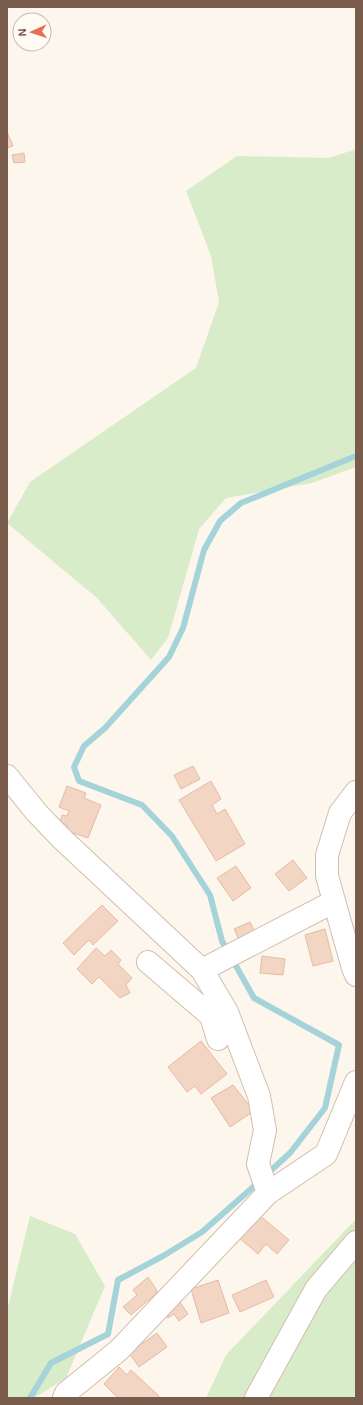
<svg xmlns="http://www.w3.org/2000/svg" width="363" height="1405" font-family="'Exo 2',sans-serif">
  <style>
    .green { fill: #d8ecc9 }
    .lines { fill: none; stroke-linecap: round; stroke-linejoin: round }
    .stream { stroke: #a5d3da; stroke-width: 6 }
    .building { fill: #f3d5c3; stroke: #e6bba3 }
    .minor-casing { stroke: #d1beb0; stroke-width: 24 }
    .minor { stroke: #fff; stroke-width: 22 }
  </style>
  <rect width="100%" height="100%" fill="#fdf6ec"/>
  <path class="green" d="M356 149V467L312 483 226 498 199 529 168 638 151 660 97 598 7 523 30 482 196 368 219 302 211 256 186 191 237 156 329 158Z
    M30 1216 75 1234 105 1286 66 1378 34 1398H7V1311Z
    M356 1219V1398H206L226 1355Z"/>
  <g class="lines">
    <path class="stream" d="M267 1174 290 1153 325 1108 339 1045 254 998 222 941 210 895 172 836 142 805 79 781 74 767 84 746 105 728 169 657 183 628 204 550 220 521 241 503 356 456
      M30 1398 51 1363 108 1334 118 1280 163 1256 202 1232 260 1181"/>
  </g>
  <path class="building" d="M7 132 13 146 7 148Z
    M24 153 25 162 14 163 12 155Z
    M193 766 200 779 181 789 174 775Z
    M211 781 221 799 212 805 217 814 225 809 245 844 216 861 179 800Z
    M67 786 86 793 84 798 101 805 88 838 67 831V825L60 822 62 815 67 816 69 811 59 807Z
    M293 860 307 878 289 891 275 874Z
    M236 866 251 888 233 901 217 878Z
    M102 905 118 921 93 945 89 940 74 955 63 943Z
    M250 922 256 935 240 942 234 929Z
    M325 929 333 961 313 966 305 935Z
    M96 948 105 956 111 950 121 960 118 964 132 978 126 985 130 993 120 998 99 977 92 984 77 969Z
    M262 956 285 959 283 975 260 973Z
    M201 1041 227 1074 201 1094 195 1086 187 1092 168 1067Z
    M233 1085 254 1111 230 1127 211 1098Z
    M257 1213 289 1240 277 1254 266 1244 258 1254 237 1236Z
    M148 1277 158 1292 131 1315 123 1307 137 1295 133 1290Z
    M218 1280 229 1313 201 1323 191 1289Z
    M266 1280 274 1297 240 1312 232 1295Z
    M178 1299 188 1314 179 1321 174 1314 168 1318 162 1310Z
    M157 1333 167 1347 139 1367 129 1353Z
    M119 1367 127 1375 131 1370 159 1396 157 1398H118L104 1384Z"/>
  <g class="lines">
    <g class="minor-casing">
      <path id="minor" d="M7 776 37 813 61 838 202 970 227 1012 259 1096 265 1130 258 1164 268 1193
        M356 792 340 813 327 855V876L353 968 356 975
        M148 962 211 1016 221 1002
        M202 970 333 902
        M211 1016 218 1039
        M64 1398 66 1393 119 1350 268 1193 326 1154 356 1082
        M256 1398 316 1289 356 1242"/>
    </g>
    <use href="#minor" class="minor"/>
  </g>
  <rect width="363" height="1405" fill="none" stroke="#7a5c4d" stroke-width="16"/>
  <g transform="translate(32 32) rotate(267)"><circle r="19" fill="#fffaf3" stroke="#cabbb1"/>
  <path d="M0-3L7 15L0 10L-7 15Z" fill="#e76f51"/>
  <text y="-6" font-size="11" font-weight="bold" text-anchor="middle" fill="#7a5c4d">N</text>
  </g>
</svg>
